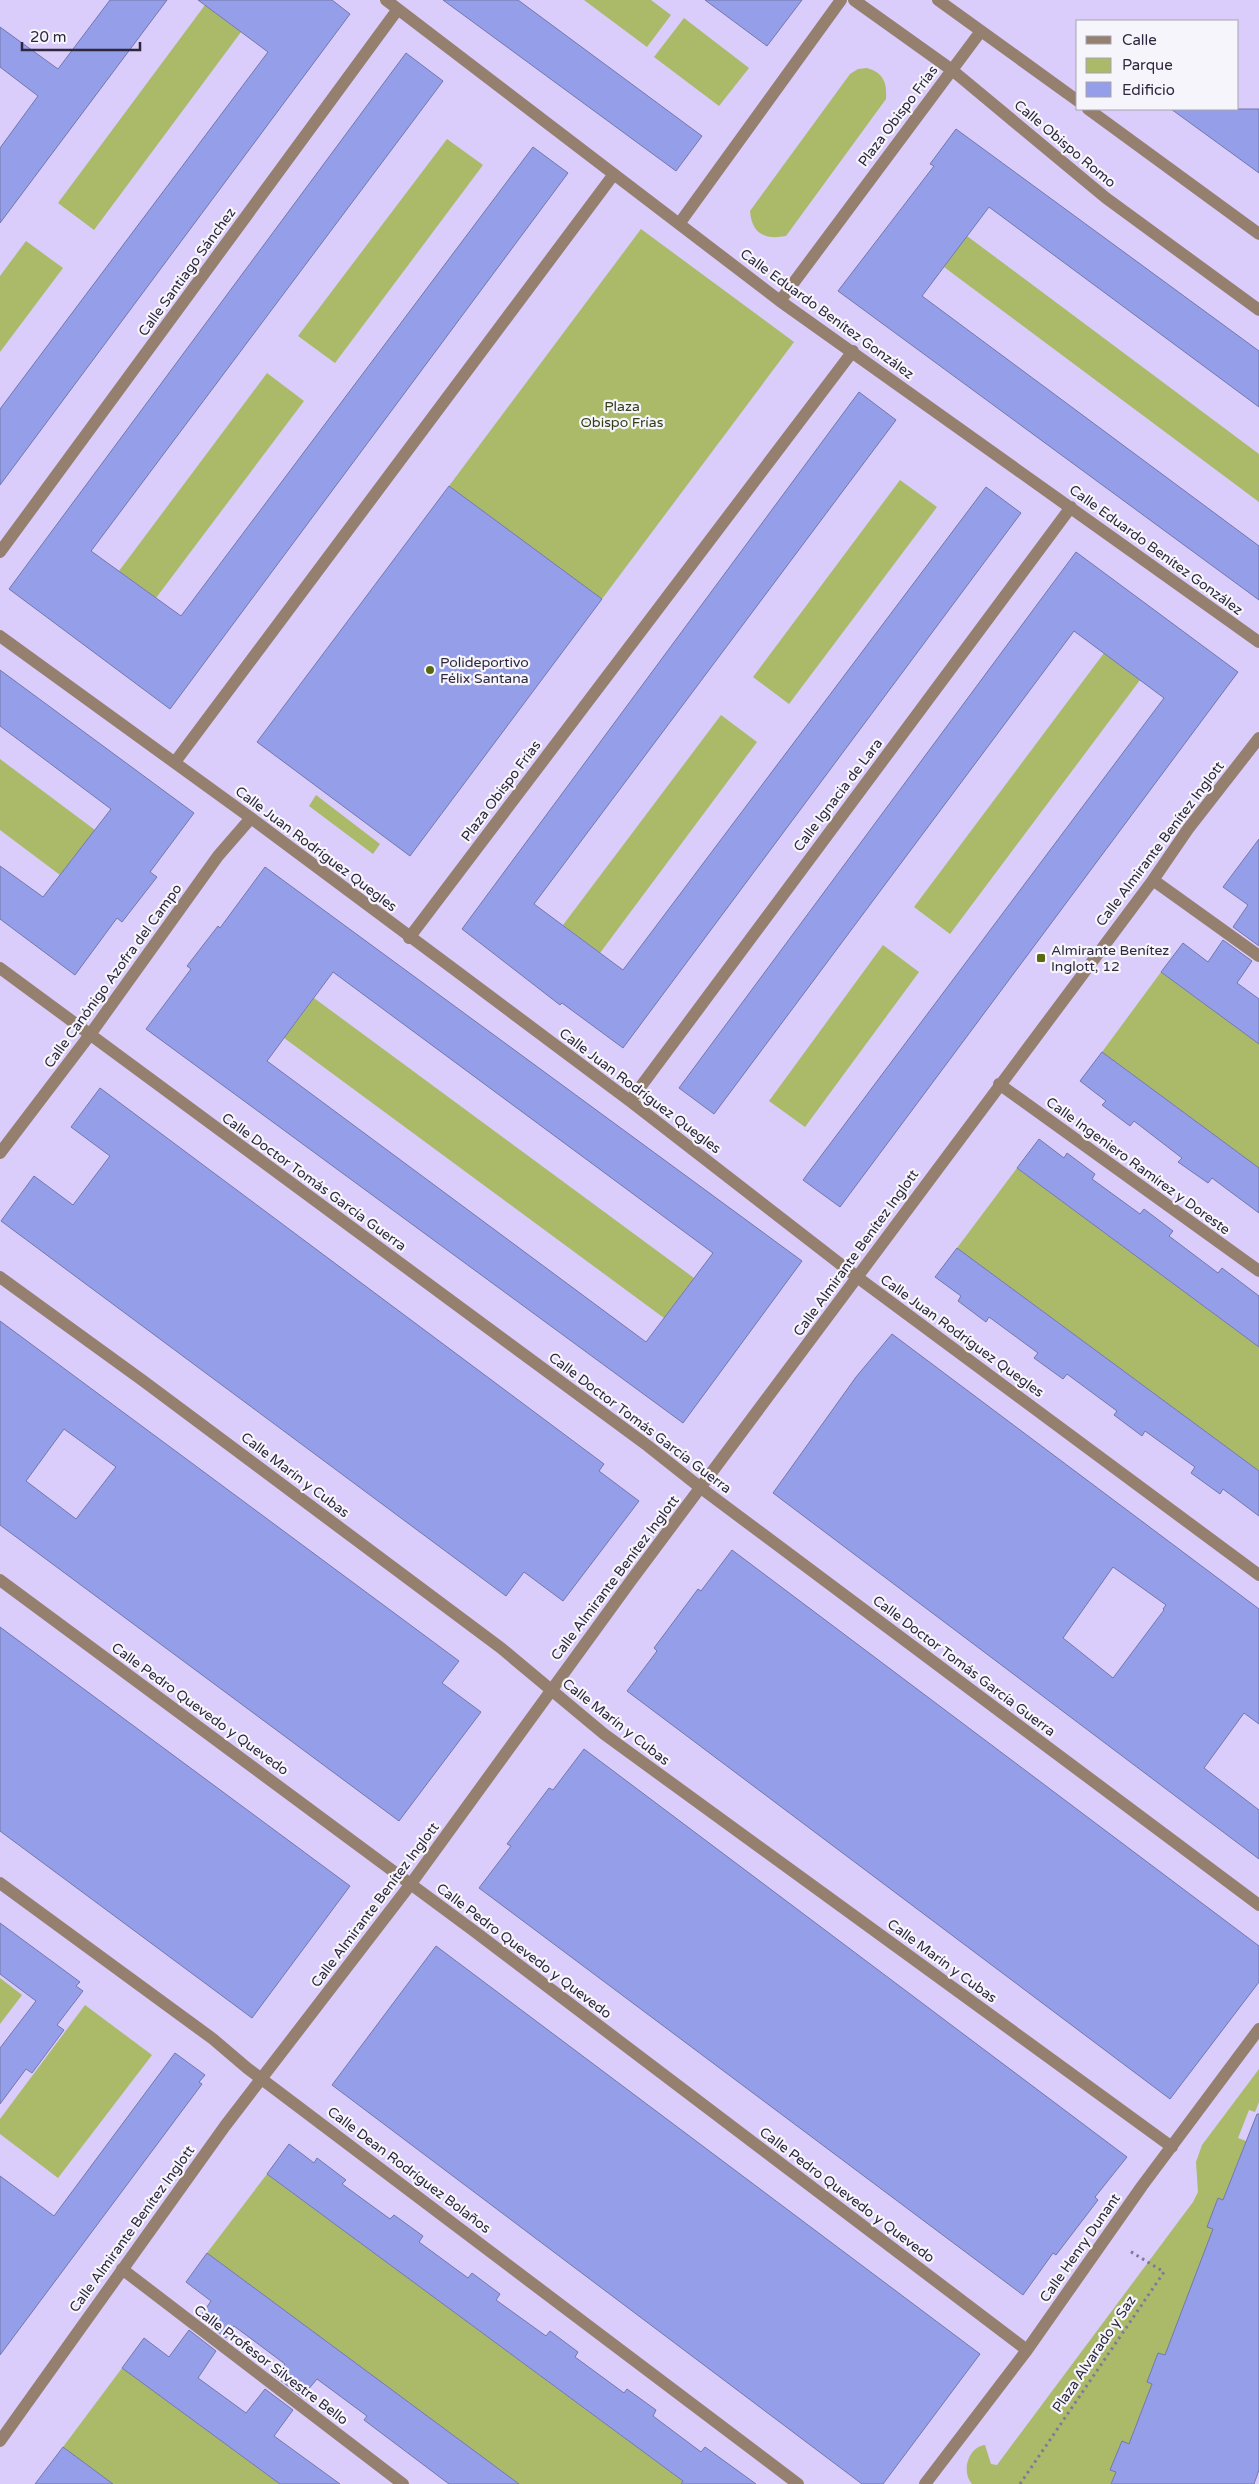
<svg xmlns="http://www.w3.org/2000/svg" width="1259" height="2484" font-family="'Varela Round',sans-serif">
  <style>
    .green { fill: #aaba69 }
    .building { fill: #959ee9; stroke: #7278ad; fill-rule: evenodd }
    .lines { fill: none; stroke-linecap: round; stroke-linejoin: round }
    .path { stroke: #82789a; stroke-width: 3; stroke-dasharray: 2.5 4; stroke-linecap: butt }
    .minor { stroke: #957f6f; stroke-width: 12 }
    .poi-dot { fill: #5a680e; stroke: #f6f5fb; stroke-width: 2 }
    .labels { text-anchor: middle; dominant-baseline: central; stroke-width: 4.5; stroke-linejoin: round; paint-order: stroke }
    .street-label { font-size: 14px; fill: #2e273d; stroke: #f6f5fb }
    .park-label { font-size: 14px; fill: #353c18; stroke: #f6f5fb }
    .poi-label { font-size: 14px; fill: #2e273d; stroke: #f6f5fb; text-anchor: start }
  </style>
  <rect width="100%" height="100%" fill="#daccfb"/>
  <path class="green" d="M584 0H651L671 15 647 47Z
    M205 5 241 32 94 230 58 203Z
    M684 18 749 68 719 106 654 57Z
    M867 68C884 73 887 83 886 99L786 236C765 240 752 234 750 211L850 74 858 69Z
    M447 139 483 165 335 363 298 336Z
    M641 229 794 342 602 599 449 486Z
    M967 236 1259 454V502L932 258Z
    M26 241 63 268 0 352V276Z
    M267 373 304 401 156 598 119 571Z
    M900 480 937 507 789 704 753 677Z
    M1104 653 1140 680 950 934 914 907Z
    M721 715 757 742 600 953 563 925Z
    M0 759 95 830 60 875 0 830Z
    M316 795 380 844 373 854 309 806Z
    M883 945 919 972 805 1127 769 1101Z
    M1161 972 1259 1044V1168L1102 1052Z
    M314 998 694 1278 664 1318 253 1015 263 1002 294 1025Z
    M1017 1168 1259 1347V1471L957 1248Z
    M0 1978 22 1995 0 2024Z
    M85 2005 152 2055 58 2178 0 2134V2119Z
    M1259 2069V2102L1255 2112 1249 2110 1238 2138 1246 2141 1223 2200 1218 2198 1208 2227 1214 2229 1165 2355 1158 2353 1147 2382 1152 2384 1129 2444 1122 2441 1111 2469 1116 2472 1111 2484H972C961 2472 968 2447 985 2445L991 2464 997 2465 1193 2202 1198 2192 1196 2162 1202 2145Z
    M267 2174 687 2484H519L207 2253Z
    M122 2368 280 2484H113L63 2447Z"/>
  <path class="building" d="M110 0H167L0 223V148L38 96 0 67V27L58 69Z
    M198 0H332L350 14 0 485V409L268 52Z
    M443 0H518L702 136 676 171Z
    M705 0H802L767 46Z
    M406 53 443 81 91 551 181 616 533 147 568 173 170 709 9 589Z
    M1171 109H1259V173Z
    M956 129 1259 351V407L989 207 922 296 1259 546V600L838 291 934 166 930 164Z
    M859 392 896 420 534 904 623 970 986 487 1021 513 623 1048 562 1003 560 1005 462 929Z
    M449 486 602 599 410 856 257 742Z
    M1076 552 1238 672 840 1207 803 1180 1164 698 1074 631 714 1114 679 1088Z
    M0 670 194 813 150 872 157 877 122 922 117 918 75 975 0 919V866L43 897 111 809 0 726Z
    M1259 839V946L1233 927 1248 905 1223 887Z
    M265 867 802 1261 683 1423 146 1029 191 969 187 966 218 926 220 928ZM333 972 713 1253 646 1342 267 1061Z
    M1223 940 1252 961 1237 983 1259 999V1044L1161 972 1183 943 1208 962Z
    M1102 1052 1259 1168V1213L1212 1178 1208 1183 1178 1162 1182 1158 1134 1121 1130 1126 1102 1105 1106 1101 1080 1081Z
    M100 1088 604 1464 599 1471 639 1501 563 1601 524 1572 506 1596 1 1221 34 1176 73 1205 110 1156 71 1127Z
    M1039 1139 1064 1158 1067 1153 1095 1174 1092 1179 1140 1214 1144 1209 1173 1231 1169 1236 1218 1273 1222 1268 1259 1296V1347L1017 1168Z
    M957 1248 1259 1471V1516L1223 1489 1220 1494 1191 1473 1195 1467 1145 1431 1142 1436 1114 1415 1117 1411 1067 1374 1063 1379 1034 1358 1038 1353 989 1317 986 1322 958 1301 961 1296 935 1277Z
    M0 1321 459 1661 442 1683 481 1712 399 1821 0 1525ZM64 1429 116 1467 76 1519 26 1481Z
    M892 1334 1259 1609V1724L1244 1713 1204 1768 1259 1810V1859L773 1493 856 1377ZM1113 1567 1166 1605 1163 1609 1164 1610 1113 1678 1063 1638Z
    M732 1550 1259 1946V1982L1170 2099 627 1691 657 1651 654 1648 698 1589 701 1591Z
    M0 1627 350 1886 252 2018 0 1831Z
    M584 1749 1127 2157 1095 2197 1098 2200 1056 2255 1053 2253 1023 2295 479 1888 511 1846 507 1844 549 1788 553 1790Z
    M0 1923 80 1982 76 1986 83 1991 57 2025 64 2030 32 2073 26 2069 0 2104V2048L36 2001 0 1974Z
    M436 1946 980 2354 883 2484H862L332 2085Z
    M175 2053 205 2075 199 2082 202 2084 0 2355V2176L54 2216Z
    M1257 2114H1259V2470L1254 2484H1111L1116 2472 1110 2470 1122 2441 1129 2444 1152 2384 1147 2382 1158 2353 1165 2355 1213 2229 1207 2227 1218 2198 1223 2200Z
    M289 2144 314 2163 317 2158 346 2180 342 2184 390 2219 394 2215 423 2236 419 2242 468 2278 472 2273 500 2294 496 2300 546 2336 550 2331 578 2352 575 2357 624 2393 627 2389 656 2410 653 2416 701 2452 705 2447 756 2484H681L683 2481 267 2174Z
    M207 2253 519 2484H449L364 2420 367 2416 317 2379 302 2397 275 2376 285 2364 234 2326 226 2338 199 2318 211 2301 186 2282Z
    M189 2330 216 2351 198 2378 246 2413 265 2389 293 2410 274 2436 340 2484H280L122 2368 144 2338 169 2357Z
    M63 2447 113 2484H35Z"/>
  <g class="lines">
    <path class="path" d="M1020 2484 1164 2272 1128 2250"/>
    <path class="minor" d="M386 0 780 301 1259 642
      M854 0 952 70 1106 198 1259 310
      M938 0 1078 101
      M1088 109 1259 234
      M679 224 841 0
      M780 301 981 31
      M0 552 398 9
      M0 636 251 818 455 970 630 1101 857 1277 1259 1575
      M175 762 614 174
      M1153 880 1259 956
      M409 938 853 351
      M0 968 648 1446 701 1488 1259 1905
      M999 1084 1259 1271
      M630 1101 1071 507
      M0 1153 89 1036 218 856 251 818
      M0 1277 142 1380 501 1648 604 1734 1172 2147
      M0 1580 474 1931 1027 2350
      M0 1883 213 2039 247 2068 798 2484
      M122 2269 403 2484
      M0 2441 225 2126 410 1885 630 1582 1153 880 1188 829 1259 738
      M925 2484 1027 2350 1142 2186 1259 2029"/>
  </g>
  <g class="poi-dot">
    <circle cx="430" cy="670" r="5"/>
    <rect x="1036" y="953" width="10" height="10" rx="2.5"/>
  </g>
  <g class="labels">
    <g class="street-label">
      <text transform="translate(898 116) rotate(-53)">Plaza Obispo Frías</text>
      <text transform="translate(1065 144) rotate(40)">Calle Obispo Romo</text>
      <text transform="translate(187 272) rotate(-54)">Calle Santiago Sánchez</text>
      <text transform="translate(827 314) rotate(36)">Calle Eduardo Benítez González</text>
      <text transform="translate(1156 550) rotate(36)">Calle Eduardo Benítez González</text>
      <text transform="translate(501 791) rotate(-53)">Plaza Obispo Frías</text>
      <text transform="translate(838 795) rotate(-53)">Calle Ignacia de Lara</text>
      <text transform="translate(1160 844) rotate(-53)">Calle Almirante Benítez Inglott</text>
      <text transform="translate(316 849) rotate(37)">Calle Juan Rodríguez Quegles</text>
      <text transform="translate(113 976) rotate(-54)">Calle Canónigo Azofra del Campo</text>
      <text transform="translate(640 1091) rotate(37)">Calle Juan Rodríguez Quegles</text>
      <text transform="translate(1138 1166) rotate(36)">Calle Ingeniero Ramírez y Doreste</text>
      <text transform="translate(314 1182) rotate(36)">Calle Doctor Tomás García Guerra</text>
      <text transform="translate(856 1253) rotate(-54)">Calle Almirante Benítez Inglott</text>
      <text transform="translate(962 1336) rotate(36)">Calle Juan Rodríguez Quegles</text>
      <text transform="translate(640 1423) rotate(37)">Calle Doctor Tomás García Guerra</text>
      <text transform="translate(295 1475) rotate(37)">Calle Marín y Cubas</text>
      <text transform="translate(615 1578) rotate(-53)">Calle Almirante Benítez Inglott</text>
      <text transform="translate(964 1666) rotate(37)">Calle Doctor Tomás García Guerra</text>
      <text transform="translate(200 1709) rotate(36)">Calle Pedro Quevedo y Quevedo</text>
      <text transform="translate(616 1722) rotate(38)">Calle Marín y Cubas</text>
      <text transform="translate(375 1905) rotate(-53)">Calle Almirante Benítez Inglott</text>
      <text transform="translate(524 1951) rotate(37)">Calle Pedro Quevedo y Quevedo</text>
      <text transform="translate(942 1961) rotate(36)">Calle Marín y Cubas</text>
      <text transform="translate(409 2170) rotate(37)">Calle Dean Rodríguez Bolaños</text>
      <text transform="translate(847 2195) rotate(37)">Calle Pedro Quevedo y Quevedo</text>
      <text transform="translate(132 2229) rotate(-54)">Calle Almirante Benítez Inglott</text>
      <text transform="translate(1080 2248) rotate(-55)">Calle Henry Dunant</text>
      <text transform="translate(1094 2354) rotate(-56)">Plaza Alvarado y Saz</text>
      <text transform="translate(271 2365) rotate(37)">Calle Profesor Silvestre Bello</text>
    </g>
    <g class="park-label">
      <text x="622" y="406">Plaza<tspan x="622" dy="16">Obispo Frías</tspan></text>
    </g>
    <g class="poi-label">
      <text x="440" y="662">Polideportivo<tspan x="440" dy="16">Félix Santana</tspan></text>
      <text x="1051" y="950">Almirante Benítez<tspan x="1051" dy="16">Inglott, 12</tspan></text>
    </g>
  </g>
  <rect x="1076" y="20" width="162" height="90" fill="#f6f5fb" stroke="#a6a3af"/>
  <rect x="1086" y="36" width="25" height="8" fill="#957f6f" stroke="#a6a3af"/>
  <text x="1122" y="45" font-size="15" fill="#2e273d">Calle</text>
  <rect x="1086" y="58" width="25" height="15" fill="#aaba69" stroke="#a6a3af"/>
  <text x="1122" y="70" font-size="15" fill="#2e273d">Parque</text>
  <rect x="1086" y="82" width="25" height="15" fill="#959ee9" stroke="#a6a3af"/>
  <text x="1122" y="95" font-size="15" fill="#2e273d">Edificio</text>
  <path d="M22 42v8h118v-8" fill="none" stroke="#2e273d" stroke-width="2.5"/>
  <text x="30" y="42" font-size="15" fill="#2e273d" stroke="#f6f5fb" stroke-width="4" paint-order="stroke">20 m</text>
</svg>
